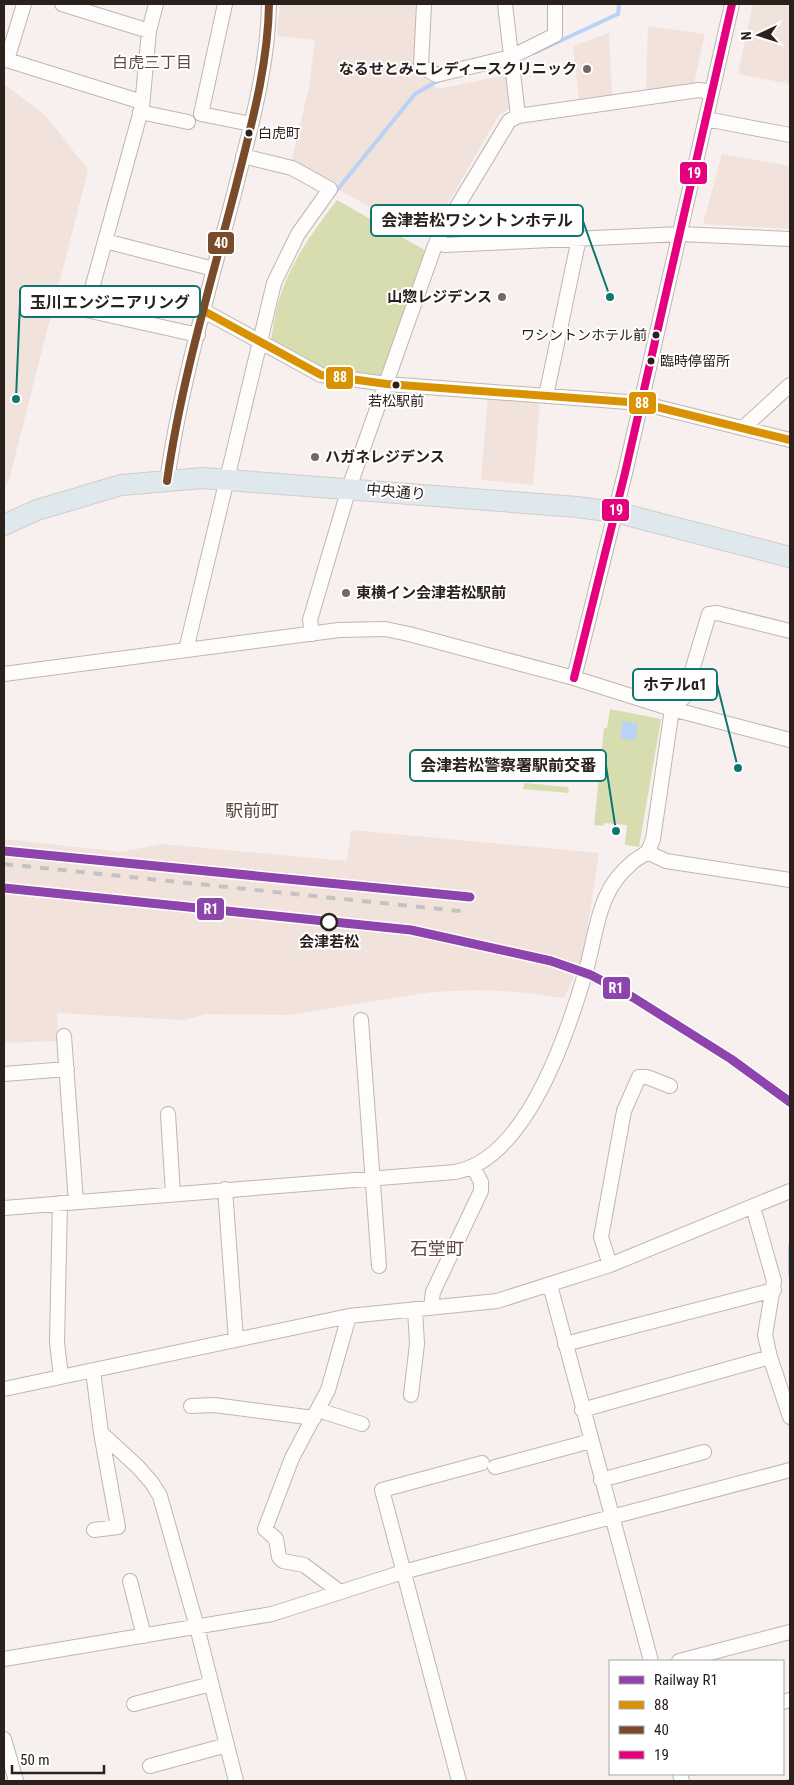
<svg xmlns="http://www.w3.org/2000/svg" width="794" height="1785" font-family="'Roboto Condensed','Noto Sans JP',sans-serif">
  <style>
    .built { fill: #f1e2dc }
    .green { fill: #d8ddb0 }
    .water { fill: #bad2f7 }
    .lines { fill: none; stroke-linecap: round; stroke-linejoin: round }
    .stream { stroke: #bad2f7; stroke-width: 4 }
    .minor-casing { stroke: #beb6b3; stroke-width: 16 }
    .highway-casing { stroke: #d1cdcb; stroke-width: 22 }
    .minor { stroke: #fefdfc; stroke-width: 14 }
    .highway { stroke: #dfe8ec; stroke-width: 20 }
    .rail { stroke: #c5c3c2; stroke-width: 4; stroke-dasharray: 9 9; stroke-linecap: butt }
    .bus-1-casing { stroke: #fff; stroke-width: 11 }
    .bus-2-casing { stroke: #fff; stroke-width: 11 }
    .bus-3-casing { stroke: #fff; stroke-width: 11 }
    .bus-1 { stroke: #d89204; stroke-width: 8 }
    .bus-2 { stroke: #7a4b2a; stroke-width: 8 }
    .bus-3 { stroke: #e5007d; stroke-width: 8 }
    .rail-1-casing { stroke: #fff; stroke-width: 12 }
    .rail-1 { stroke: #8e44ad; stroke-width: 9 }
    .poi-dot { fill: #726966; stroke: #fff; stroke-width: 2 }
    .bus-dot { fill: #2b211c; stroke: #fff; stroke-width: 2 }
    .stop-dot { fill: #fff; stroke: #2b211c; stroke-width: 2.5 }
    .labels { text-anchor: middle; dominant-baseline: central; stroke-width: 4; stroke-linejoin: round; paint-order: stroke }
    .bus-label { font-size: 14px; fill: #2b211c; stroke: #fff; text-anchor: start }
    .poi-label { font-size: 15px; font-weight: bold; fill: #2b211c; stroke: #fff; text-anchor: end }
    .street-label { font-size: 15px; fill: #2b211c; stroke: #fff }
    .stop-label { font-size: 15px; font-weight: bold; fill: #2b211c; stroke: #fff }
    .neighbourhood-label { font-size: 16px; fill: #60483f; stroke: #fff }
    .quarter-label { font-size: 18px; fill: #60483f; stroke: #fff }
    .leader { fill: none; stroke: #0f766e; stroke-width: 2 }
    .callout-dot { fill: #0f766e; stroke: #fff; stroke-width: 2 }
    .callout { fill: #fff; stroke: #0f766e; stroke-width: 2 }
    .callout-label { font-size: 16px; text-anchor: middle; font-weight: bold; fill: #2b211c }
    .line-badge { stroke: #fff; stroke-width: 2 }
    .badge-label { font-size: 14px; text-anchor: middle; font-weight: bold; fill: #fff }
  </style>
  <rect width="100%" height="100%" fill="#f7f0ee"/>
  <path class="built" d="M280 4H417L414 68 438 89 506 75 509 109 499 115 428 238 344 193 292 159 309 87 315 40 277 36Z
    M753 4H790V84L738 74Z
    M648 26 705 34 694 83 646 90Z
    M609 33 612 96 579 100 573 46Z
    M4 84 47 117 88 170 9 480 4 489Z
    M722 154 790 166V229L703 224Z
    M488 396 540 400 533 485 481 480Z
    M351 830 599 853 583 956 564 998 519 992 477 990 432 992 287 1015 207 1014 184 1020 57 1013 58 1041 4 1043V839L122 852 161 844 347 861Z"/>
  <path class="green" d="M337 200 428 252 382 378 322 369 271 339C274 325 275 310 280 297 291 261 315 229 337 200Z
    M610 709 661 719 639 847 625 845 627 825 604 823 603 826 594 825 604 728H607Z
    M524 783 568 787 569 793 523 789Z"/>
  <path class="water" d="M623 721 638 724 635 741 620 738Z"/>
  <g class="lines">
    <path class="stream" d="M534 53 618 14 619 4
      M333 195 415 94 441 79
      M790 1245V1275
      M788 1781H790"/>
    <g class="minor-casing">
      <path id="minor" d="M24 4 7 60 142 102
        M62 4 149 31
        M156 4 149 31 142 107 86 310 198 335
        M225 4 201 114 251 124
        M424 4 421 66 436 75 511 57 555 35V4
        M505 4 518 116
        M140 112 188 122
        M706 119 790 135
        M105 241 214 269
        M436 243 445 245 680 234 790 239
        M204 311 321 375 387 384 641 403 790 440
        M546 396 579 238
        M744 427 790 385
        M167 481C181 381 211 283 236 186 251 126 268 66 269 4
        M312 634 310 620 349 488 434 248 440 235 509 121 518 116 699 90 712 92
        M186 650 274 283 298 234 330 189 292 168 243 156
        M4 674 339 630 385 629 409 634 574 678 672 709 790 740
        M574 678 625 473 732 4
        M647 852 666 861 790 880
        M361 1020 379 1266
        M64 1036 76 1202
        M4 1074 67 1069
        M168 1114 173 1194
        M225 1189 236 1340
        M60 1203 57 1342 61 1377
        M753 1207 774 1281 765 1335 770 1357
        M4 1208 455 1172C526 1159 567 1035 585 974 593 948 595 921 606 897 612 883 623 870 634 861 638 858 643 856 647 852 650 849 651 843 653 839L672 709 684 697 709 614 717 613 790 631
        M610 1265 601 1237 624 1111 639 1077H647L670 1086
        M550 1285 651 1661
        M431 1307 433 1292 481 1191V1182L473 1167
        M565 1344 774 1290
        M93 1371 101 1433 138 1467 152 1483 160 1496 197 1627 236 1781
        M4 1389 349 1316 497 1301 610 1265 790 1191
        M411 1395 417 1344 415 1309
        M191 1406 214 1405 314 1418
        M318 1410 362 1424
        M582 1410 770 1357 790 1417
        M495 1467 591 1441
        M601 1480 704 1452
        M94 1530 118 1527 101 1433
        M130 1581 144 1636
        M340 1592 304 1565 283 1561 279 1557 276 1539 265 1529 292 1458 328 1390 349 1316
        M4 1659 272 1614 403 1572 790 1470
        M679 1661 790 1632
        M783 1702 790 1700
        M134 1704 211 1684
        M4 1739 16 1781
        M150 1766 227 1745
        M680 1774 682 1781
        M459 1781 382 1490 482 1463"/>
    </g>
    <g class="highway-casing">
      <path id="highway" d="M4 525 37 510 121 485 203 478 577 507 615 512 790 557"/>
    </g>
    <use href="#minor" class="minor"/>
    <use href="#highway" class="highway"/>
    <path class="rail" d="M4 864 469 912"/>
    <g class="bus-1-casing">
      <path id="bus-1" d="M204 311 321 375 387 384 641 403 790 440"/>
    </g>
    <g class="bus-2-casing">
      <path id="bus-2" d="M167 481C181 381 211 283 236 186 251 126 268 66 269 4"/>
    </g>
    <g class="bus-3-casing">
      <path id="bus-3" d="M574 678 625 473 732 4"/>
    </g>
    <use href="#bus-1" class="bus-1"/>
    <use href="#bus-2" class="bus-2"/>
    <use href="#bus-3" class="bus-3"/>
    <g class="rail-1-casing">
      <path id="rail-1" d="M4 851 470 897
        M4 888 411 930 551 961 591 975 634 998 731 1059 790 1102"/>
    </g>
    <use href="#rail-1" class="rail-1"/>
  </g>
  <g class="poi-dot">
    <circle cx="587" cy="69" r="5"/>
    <circle cx="502" cy="297" r="5"/>
    <circle cx="315" cy="457" r="5"/>
    <circle cx="346" cy="593" r="5"/>
  </g>
  <g class="bus-dot">
    <circle cx="249" cy="133" r="4.5"/>
    <circle cx="656" cy="335" r="4.5"/>
    <circle cx="651" cy="361" r="4.5"/>
    <circle cx="396" cy="385" r="4.5"/>
  </g>
  <circle class="stop-dot" cx="329" cy="922" r="8"/>
  <g class="labels">
    <g class="bus-label">
      <text x="258" y="133">白虎町</text>
      <text x="647" y="335" text-anchor="end">ワシントンホテル前</text>
      <text x="660" y="361">臨時停留所</text>
      <text x="396" y="401" text-anchor="middle">若松駅前</text>
    </g>
    <g class="poi-label">
      <text x="577" y="69">なるせとみこレディースクリニック</text>
      <text x="492" y="297">山惣レジデンス</text>
      <text x="325" y="457" text-anchor="start">ハガネレジデンス</text>
      <text x="356" y="593" text-anchor="start">東横イン会津若松駅前</text>
    </g>
    <g class="street-label">
      <text transform="translate(396 492) rotate(5)">中央通り</text>
    </g>
    <g class="stop-label">
      <text x="329" y="942">会津若松</text>
    </g>
    <g class="neighbourhood-label">
      <text x="152" y="62">白虎三丁目</text>
    </g>
    <g class="quarter-label">
      <text x="252" y="810">駅前町</text>
      <text x="437" y="1248">石堂町</text>
    </g>
  </g>
  <path class="leader" d="M610 297L583 221M16 399L20 302M738 768L717 684M616 831L606 766"/>
  <g class="callout-dot">
    <circle cx="610" cy="297" r="5"/>
    <circle cx="16" cy="399" r="5"/>
    <circle cx="738" cy="768" r="5"/>
    <circle cx="616" cy="831" r="5"/>
  </g>
  <g class="callout">
    <rect x="371" y="205" width="212" height="31" rx="5"/>
    <rect x="20" y="286" width="180" height="31" rx="5"/>
    <rect x="633" y="669" width="84" height="31" rx="5"/>
    <rect x="410" y="750" width="196" height="31" rx="5"/>
  </g>
  <g class="callout-label">
    <text x="477" y="226">会津若松ワシントンホテル</text>
    <text x="110" y="308">玉川エンジニアリング</text>
    <text x="675" y="690">ホテルα1</text>
    <text x="508" y="771">会津若松警察署駅前交番</text>
  </g>
  <g class="line-badge">
    <rect x="679" y="161" width="29" height="24" rx="5" fill="#e5007d"/>
    <rect x="207" y="231" width="28" height="24" rx="5" fill="#7a4b2a"/>
    <rect x="325" y="366" width="29" height="24" rx="5" fill="#d89204"/>
    <rect x="628" y="391" width="29" height="24" rx="5" fill="#d89204"/>
    <rect x="601" y="498" width="29" height="24" rx="5" fill="#e5007d"/>
    <rect x="196" y="897" width="29" height="24" rx="5" fill="#8e44ad"/>
    <rect x="602" y="976" width="29" height="24" rx="5" fill="#8e44ad"/>
  </g>
  <g class="badge-label">
    <text x="694" y="178">19</text>
    <text x="221" y="248">40</text>
    <text x="340" y="382">88</text>
    <text x="642" y="408">88</text>
    <text x="616" y="515">19</text>
    <text x="211" y="914">R1</text>
    <text x="616" y="993">R1</text>
  </g>
  <rect width="794" height="1785" fill="none" stroke="#2b211c" stroke-width="10"/>
  <rect x="609" y="1660" width="175" height="115" fill="#ffffff" stroke="#aaa6a4"/>
  <rect x="619" y="1676" width="25" height="8" fill="#8e44ad" stroke="#aaa6a4"/>
  <text x="654" y="1685" font-size="15" fill="#2b211c">Railway R1</text>
  <rect x="619" y="1701" width="25" height="8" fill="#d89204" stroke="#aaa6a4"/>
  <text x="654" y="1710" font-size="15" fill="#2b211c">88</text>
  <rect x="619" y="1726" width="25" height="8" fill="#7a4b2a" stroke="#aaa6a4"/>
  <text x="654" y="1735" font-size="15" fill="#2b211c">40</text>
  <rect x="619" y="1751" width="25" height="8" fill="#e5007d" stroke="#aaa6a4"/>
  <text x="654" y="1760" font-size="15" fill="#2b211c">19</text>
  <g transform="translate(759 35) rotate(266)" stroke="#ffffff" stroke-width="4" paint-order="stroke">
  <path d="M0-4L9 19L0 12L-9 19Z" fill="#2b211c"/>
  <text y="-8" font-size="14" font-weight="bold" text-anchor="middle" fill="#2b211c">N</text>
  </g>
  <path d="M12 1765v8h92v-8" fill="none" stroke="#2b211c" stroke-width="2.5"/>
  <text x="20" y="1765" font-size="15" fill="#2b211c" stroke="#ffffff" stroke-width="4" paint-order="stroke">50 m</text>
</svg>
